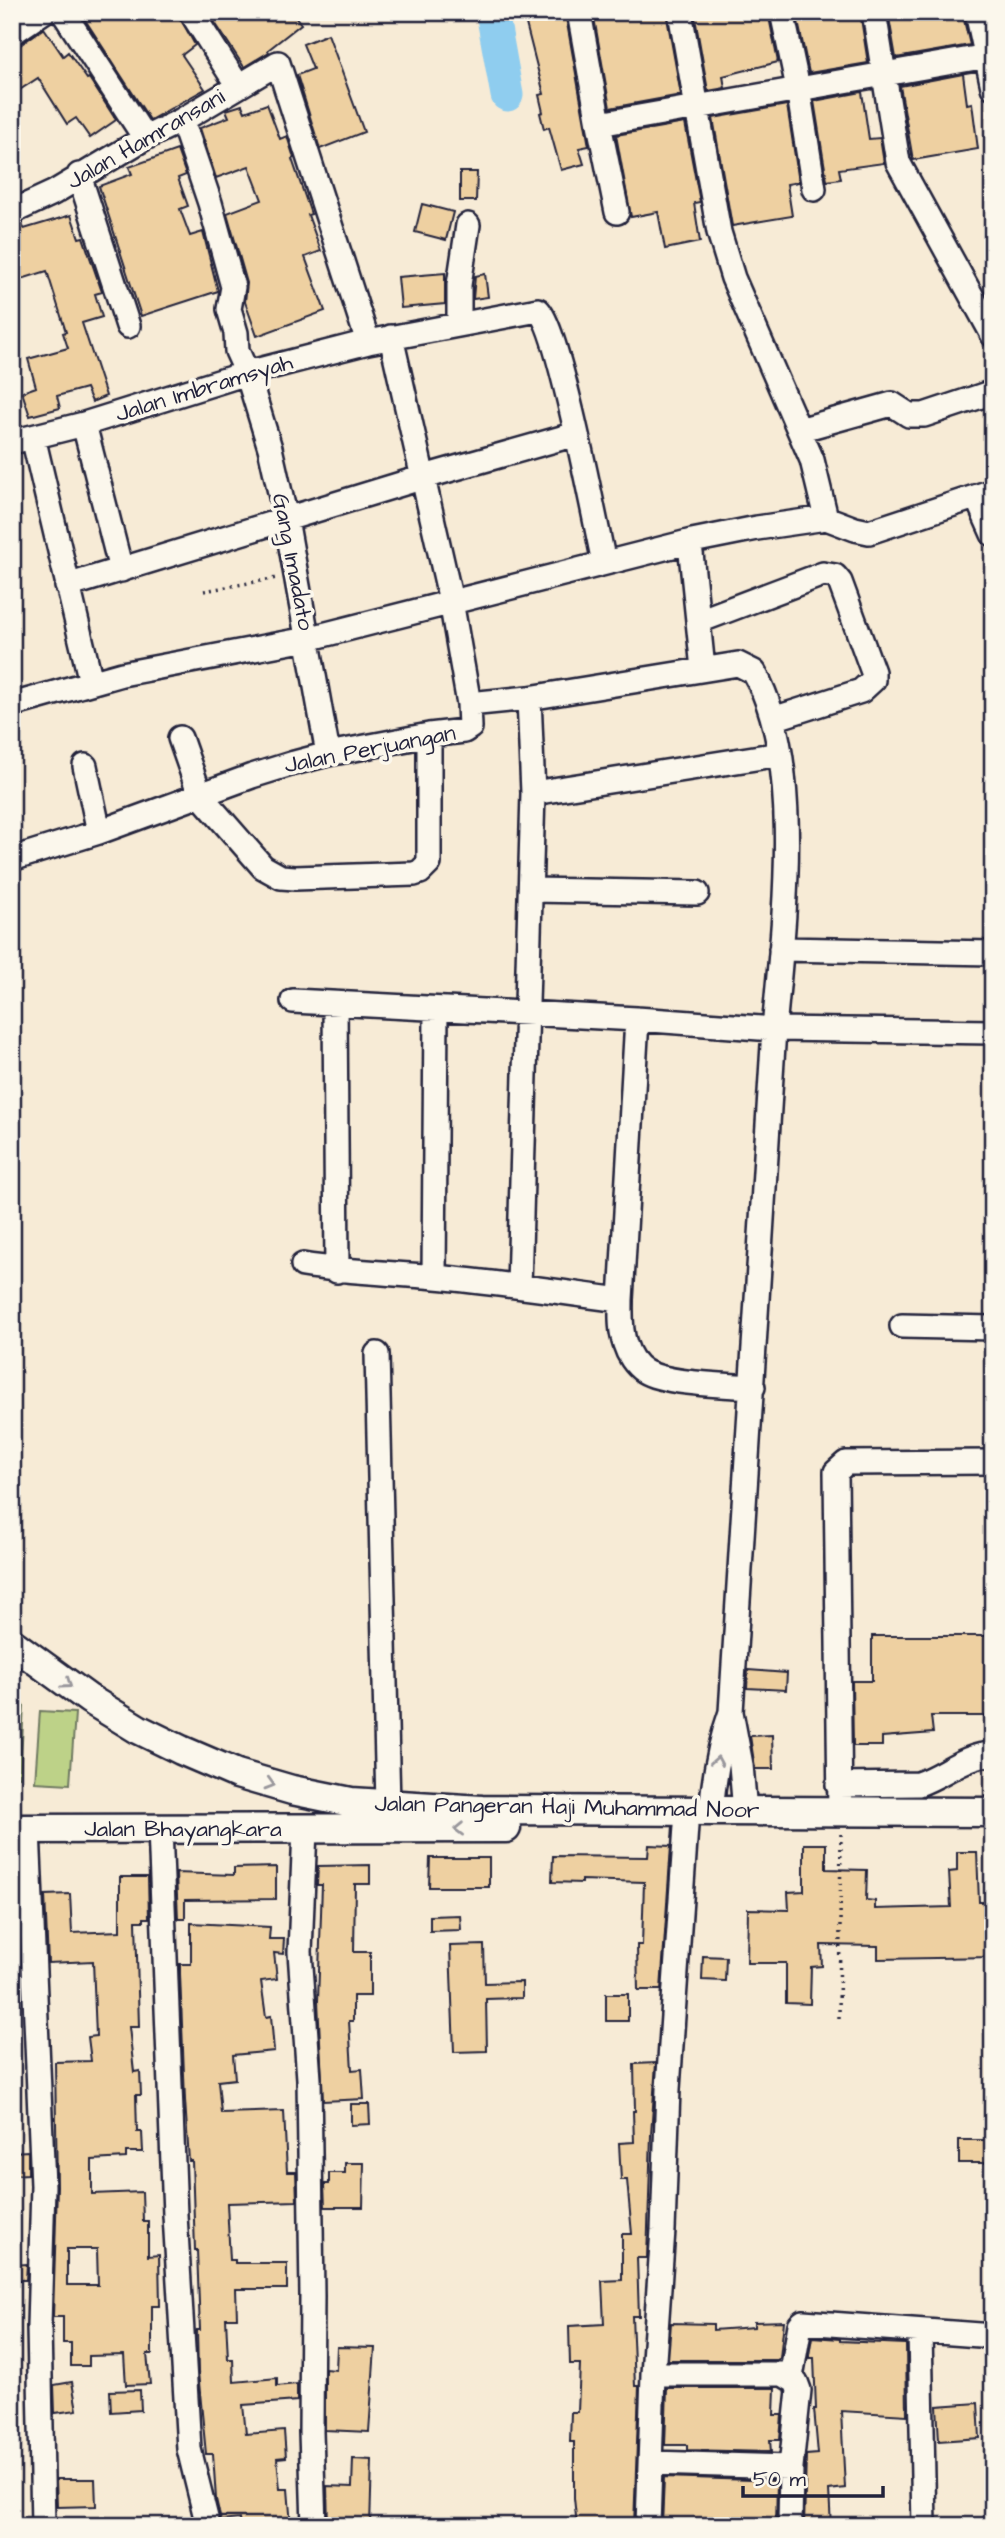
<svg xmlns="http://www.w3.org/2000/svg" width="1005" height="2538" font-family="'Architects Daughter',sans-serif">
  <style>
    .green { fill: #bdd288; stroke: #707a62; stroke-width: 2 }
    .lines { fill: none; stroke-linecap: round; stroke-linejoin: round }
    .river { stroke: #8fcdef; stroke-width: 33 }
    .building { fill: #eed0a1; stroke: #22223b; stroke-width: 2; fill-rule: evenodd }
    .minor-casing { stroke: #22223b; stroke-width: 28 }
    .major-casing { stroke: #22223b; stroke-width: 33 }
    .path { stroke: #22223b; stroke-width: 3.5; stroke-dasharray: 2 5; stroke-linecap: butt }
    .minor { stroke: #fbf7ec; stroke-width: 23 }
    .major { stroke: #fbf7ec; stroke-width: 28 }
    .oneway { stroke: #99979c }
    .labels { text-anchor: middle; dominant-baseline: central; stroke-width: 7; stroke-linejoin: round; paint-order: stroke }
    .street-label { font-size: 23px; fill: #22223b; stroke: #fbf7ec }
  </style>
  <rect width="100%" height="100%" fill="#f7ebd6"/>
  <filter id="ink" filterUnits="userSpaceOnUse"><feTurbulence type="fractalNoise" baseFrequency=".0143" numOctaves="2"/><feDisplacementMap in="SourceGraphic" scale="14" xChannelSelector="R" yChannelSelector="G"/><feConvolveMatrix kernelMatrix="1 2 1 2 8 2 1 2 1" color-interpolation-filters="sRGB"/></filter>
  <g filter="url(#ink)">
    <path class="green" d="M12 1705 24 1706 20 1777H12Z
      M40 1711 75 1713 70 1784 35 1782Z"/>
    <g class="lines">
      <path class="river" d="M492 12 507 95"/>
    </g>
    <path class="building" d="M80 12H177L195 45 182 55 205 89 150 120Z
      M208 12H292L301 24 268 50 269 52 244 67Z
      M523 12H565L589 146 579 148 584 164 561 170 549 127 544 129 540 113 543 112 539 95 544 94Z
      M593 12H666L681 95 610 108Z
      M694 12H768L778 62 723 76 725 88 708 91Z
      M796 12H860L868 63 809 73Z
      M888 12H962L970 45 896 58Z
      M44 28 63 56 68 52 87 79 89 78 116 120 90 138 76 118 67 124 38 78 12 95V47L20 45Z
      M328 34 364 132 320 149 297 75 313 69 303 44Z
      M963 74 967 104 972 103 978 149 913 160 900 86Z
      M862 92 869 139 880 138 884 163 839 169 841 179 827 181 814 101Z
      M267 104 280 139 287 136 294 158 292 159 311 214 308 215 321 251 305 257 325 311 257 336 245 302 247 283 227 213 262 200 249 166 216 178 200 128 229 117 226 110 242 105 245 112Z
      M787 105 799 182 787 184 792 216 732 226 713 118Z
      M685 123 700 202 694 203 700 242 665 249 658 212 631 217 616 135Z
      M177 150 186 175 178 178 188 206 180 209 190 236 203 232 218 291 141 316 99 186 132 174 129 167Z
      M460 172H477L476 201H460Z
      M422 204 453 212 446 240 415 232Z
      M71 215 79 238 83 237 102 292 95 294 102 317 82 323 106 396 92 402 86 388 57 396 60 408 30 416 22 392 36 387 28 359 68 348 63 333 66 332 47 271 12 282V226L22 223 24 229Z
      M445 273V304L401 308 398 277Z
      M485 274 488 297 473 299 475 276Z
      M872 1636H993V1716H931L933 1733 882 1737V1746H853L852 1681H872Z
      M748 1670 787 1673 786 1690 747 1688Z
      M772 1735 773 1769H755L750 1736Z
      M804 1844H826V1869L867 1870 866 1900 875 1901V1909L951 1907 949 1872 957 1871V1852H977L979 1902H993V1957L878 1959V1946L821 1945 822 1966 811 1967 810 2004 786 2003V1963H747L748 1909 789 1910 788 1892 804 1891Z
      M649 1845 671 1846 661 1990H638L637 1945H642L644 1882 582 1880V1883L552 1882 553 1856 648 1857Z
      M430 1858H489V1887H429Z
      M370 1865V1884H355L354 1952H370V1996H353V2021H349L352 2070 362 2069 364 2099 323 2101 318 2001 322 1885H317L318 1866Z
      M276 1867V1899L185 1900V1919H178L176 1873 234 1875V1868Z
      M120 1877H148L149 1918H144V1921H136L139 2027H129L134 2072 140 2071 141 2095H136L137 2132H142L143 2152H126V2158L92 2160V2194L142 2192 143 2221H148V2256L159 2255 160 2306H152V2354H147L150 2384 126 2385 124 2355 89 2356V2366H71V2343H63V2317H53L57 2186 55 2062 91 2061 88 2037 96 2036 93 1961 48 1963 45 1895 70 1894 72 1933 120 1931ZM67 2249H97L98 2285H67Z
      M460 1915 461 1930 430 1931V1916Z
      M191 1923 270 1927 269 1939H284L283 1954 274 1953 277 1979 261 1981 266 2017 271 2016 274 2051 233 2055 235 2079 218 2081 221 2113 284 2111 287 2172H296L297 2201 227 2203 230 2260H235V2263H287V2289H236L237 2318H226L228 2359H233L234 2382 277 2378V2386L297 2384V2401L243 2405 246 2434 284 2431 286 2457 277 2458 280 2489H288L291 2526H240L239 2519 221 2521 216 2499 213 2454H206L198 2372 197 2330H200L197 2250H195L192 2161H189L185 2100 180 1974V1964H191Z
      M484 1945 485 1983 522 1982V1998L486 1999 487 2051 454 2052 450 1946Z
      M703 1956 726 1957 725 1981 702 1980Z
      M606 1994H628V2021H606Z
      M656 2063 651 2135 647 2258H637L639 2316H632L635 2386H639L634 2526H577L574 2498V2442H570L571 2412H578L580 2364H570L569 2326 604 2324 602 2281 622 2280V2234H632L627 2180H621L619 2143 634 2142 633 2111H635L634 2064Z
      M351 2104H369L370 2124 351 2125Z
      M959 2140H993V2163H959Z
      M28 2151V2174L12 2175V2152Z
      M345 2163H364L363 2207H325L324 2184H329V2173H345Z
      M27 2264 26 2280H12V2265Z
      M784 2321 780 2358 777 2360H668L671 2323 713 2324V2330L754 2327V2322Z
      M812 2337 840 2339V2341L906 2344 907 2415 841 2411 845 2488 829 2490 831 2526H804L806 2455 818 2454 814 2409H816L814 2358H809V2355Z
      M337 2347 375 2348 369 2432 325 2430V2369L336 2370Z
      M72 2382 77 2410 55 2413 54 2385Z
      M667 2388H775L774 2415H782L780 2440H770L771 2452 687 2450V2445H665Z
      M140 2390 141 2410 111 2412 110 2391Z
      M978 2403 980 2438 939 2441 937 2406Z
      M353 2459 372 2460 370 2526H328L327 2486 352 2487Z
      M664 2477 777 2481 776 2526H662Z
      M56 2479H95L96 2506 57 2507Z"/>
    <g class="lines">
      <g class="minor-casing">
        <path id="minor" d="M63 12 145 138
          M191 12 238 86
          M579 12 599 124 617 212
          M680 12 719 232 733 278 812 460 826 518
          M782 12 798 88 814 189
          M874 12 898 162 993 335
          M977 12 993 87
          M12 33 43 12
          M182 120 210 203 233 287 229 309 236 333 237 351 247 373 270 448 286 519 328 754
          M599 124 993 55
          M79 175 128 326
          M12 212 53 193 145 138 182 120 278 63 368 342
          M459 324V285L468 225
          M84 424 121 570
          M799 430 892 404 909 415H924L993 392
          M33 437 91 682
          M12 442 84 424 247 373 368 342 538 310C558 326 596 525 604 563
          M977 498 993 534
          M691 553 703 669
          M67 586 424 477 576 434
          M699 621 823 574 835 576 840 582 873 672V680L861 691 773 719
          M469 704 529 698 738 664 754 672C805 762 783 928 774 1029L731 1712C719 1745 714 1777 711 1812
          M12 705 122 674 307 639 692 541 757 528 826 518 855 529 869 532 993 491
          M180 738 200 795 263 867 281 877 295 878 414 874 420 872 429 863V735
          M85 766 99 832
          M533 793 780 754
          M12 859 99 832 252 776 294 763 328 754 429 735 464 731 470 727 469 704 451 601 391 337
          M532 890 697 893
          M781 949 993 953
          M293 1001 637 1019 774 1029 993 1032
          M335 1004 337 1271
          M637 1019 621 1300C621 1315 620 1330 625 1344 628 1354 635 1365 644 1371 665 1384 726 1385 753 1387
          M303 1265C347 1272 391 1273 436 1277 498 1283 560 1292 621 1300
          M434 1277 436 1009
          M519 1286 533 793 529 698
          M902 1326 993 1328
          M377 1354 388 1805
          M731 1712 741 1765 745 1812
          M838 1785 918 1784C945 1775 963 1755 993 1754
          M840 1813 836 1472 846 1463 993 1462
          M160 1828 175 2215 189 2449 208 2526
          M28 1829 43 2186 39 2326 43 2526
          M305 1829 300 1952 309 2079 312 2296 311 2432 314 2526
          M920 2332 924 2526
          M653 2374H783L796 2382 799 2390 791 2467 790 2526
          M791 2377 800 2325 803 2322 993 2336
          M651 2463 791 2467
          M648 2526 653 2374 663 2230 668 2089 686 1826"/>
      </g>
      <g class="major-casing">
        <path id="major" d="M12 1643 89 1699 138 1729 181 1750 237 1774 292 1790 351 1802 482 1810 993 1812
          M12 1829 506 1828"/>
      </g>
      <path class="path" d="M204 591 277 578
        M839 2018 841 1833"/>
      <use href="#minor" class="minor"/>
      <use href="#major" class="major"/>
    </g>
    <defs><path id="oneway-chevron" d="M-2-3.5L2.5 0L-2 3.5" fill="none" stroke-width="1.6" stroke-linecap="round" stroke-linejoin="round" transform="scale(1.75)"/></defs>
    <g class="oneway">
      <use href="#oneway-chevron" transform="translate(67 1684) rotate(35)"/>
      <use href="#oneway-chevron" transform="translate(717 1761) rotate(-80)"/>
      <use href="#oneway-chevron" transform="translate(270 1784) rotate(16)"/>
      <use href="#oneway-chevron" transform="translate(459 1829) rotate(179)"/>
    </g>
  </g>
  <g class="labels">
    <g class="street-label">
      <text transform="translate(146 139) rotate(-30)">Jalan Hamransani</text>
      <text transform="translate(204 388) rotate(-17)">Jalan Imbramsyah</text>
      <text transform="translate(293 562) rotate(79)">Gang Imadato</text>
      <text transform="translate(370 749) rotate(-11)">Jalan Perjuangan</text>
      <text transform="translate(567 1807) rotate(1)">Jalan Pangeran Haji Muhammad Noor</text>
      <text x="183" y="1829">Jalan Bhayangkara</text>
    </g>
  </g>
  <rect width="1005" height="2538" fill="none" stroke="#fbf7ec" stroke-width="42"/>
  <rect x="21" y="21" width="963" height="2496" fill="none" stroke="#22223b" stroke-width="2.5" filter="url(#ink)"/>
  <path d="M743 2486v10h140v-10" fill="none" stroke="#22223b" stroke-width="3.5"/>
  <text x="753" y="2486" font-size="21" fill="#22223b" stroke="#fbf7ec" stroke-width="5" paint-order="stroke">50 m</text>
</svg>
